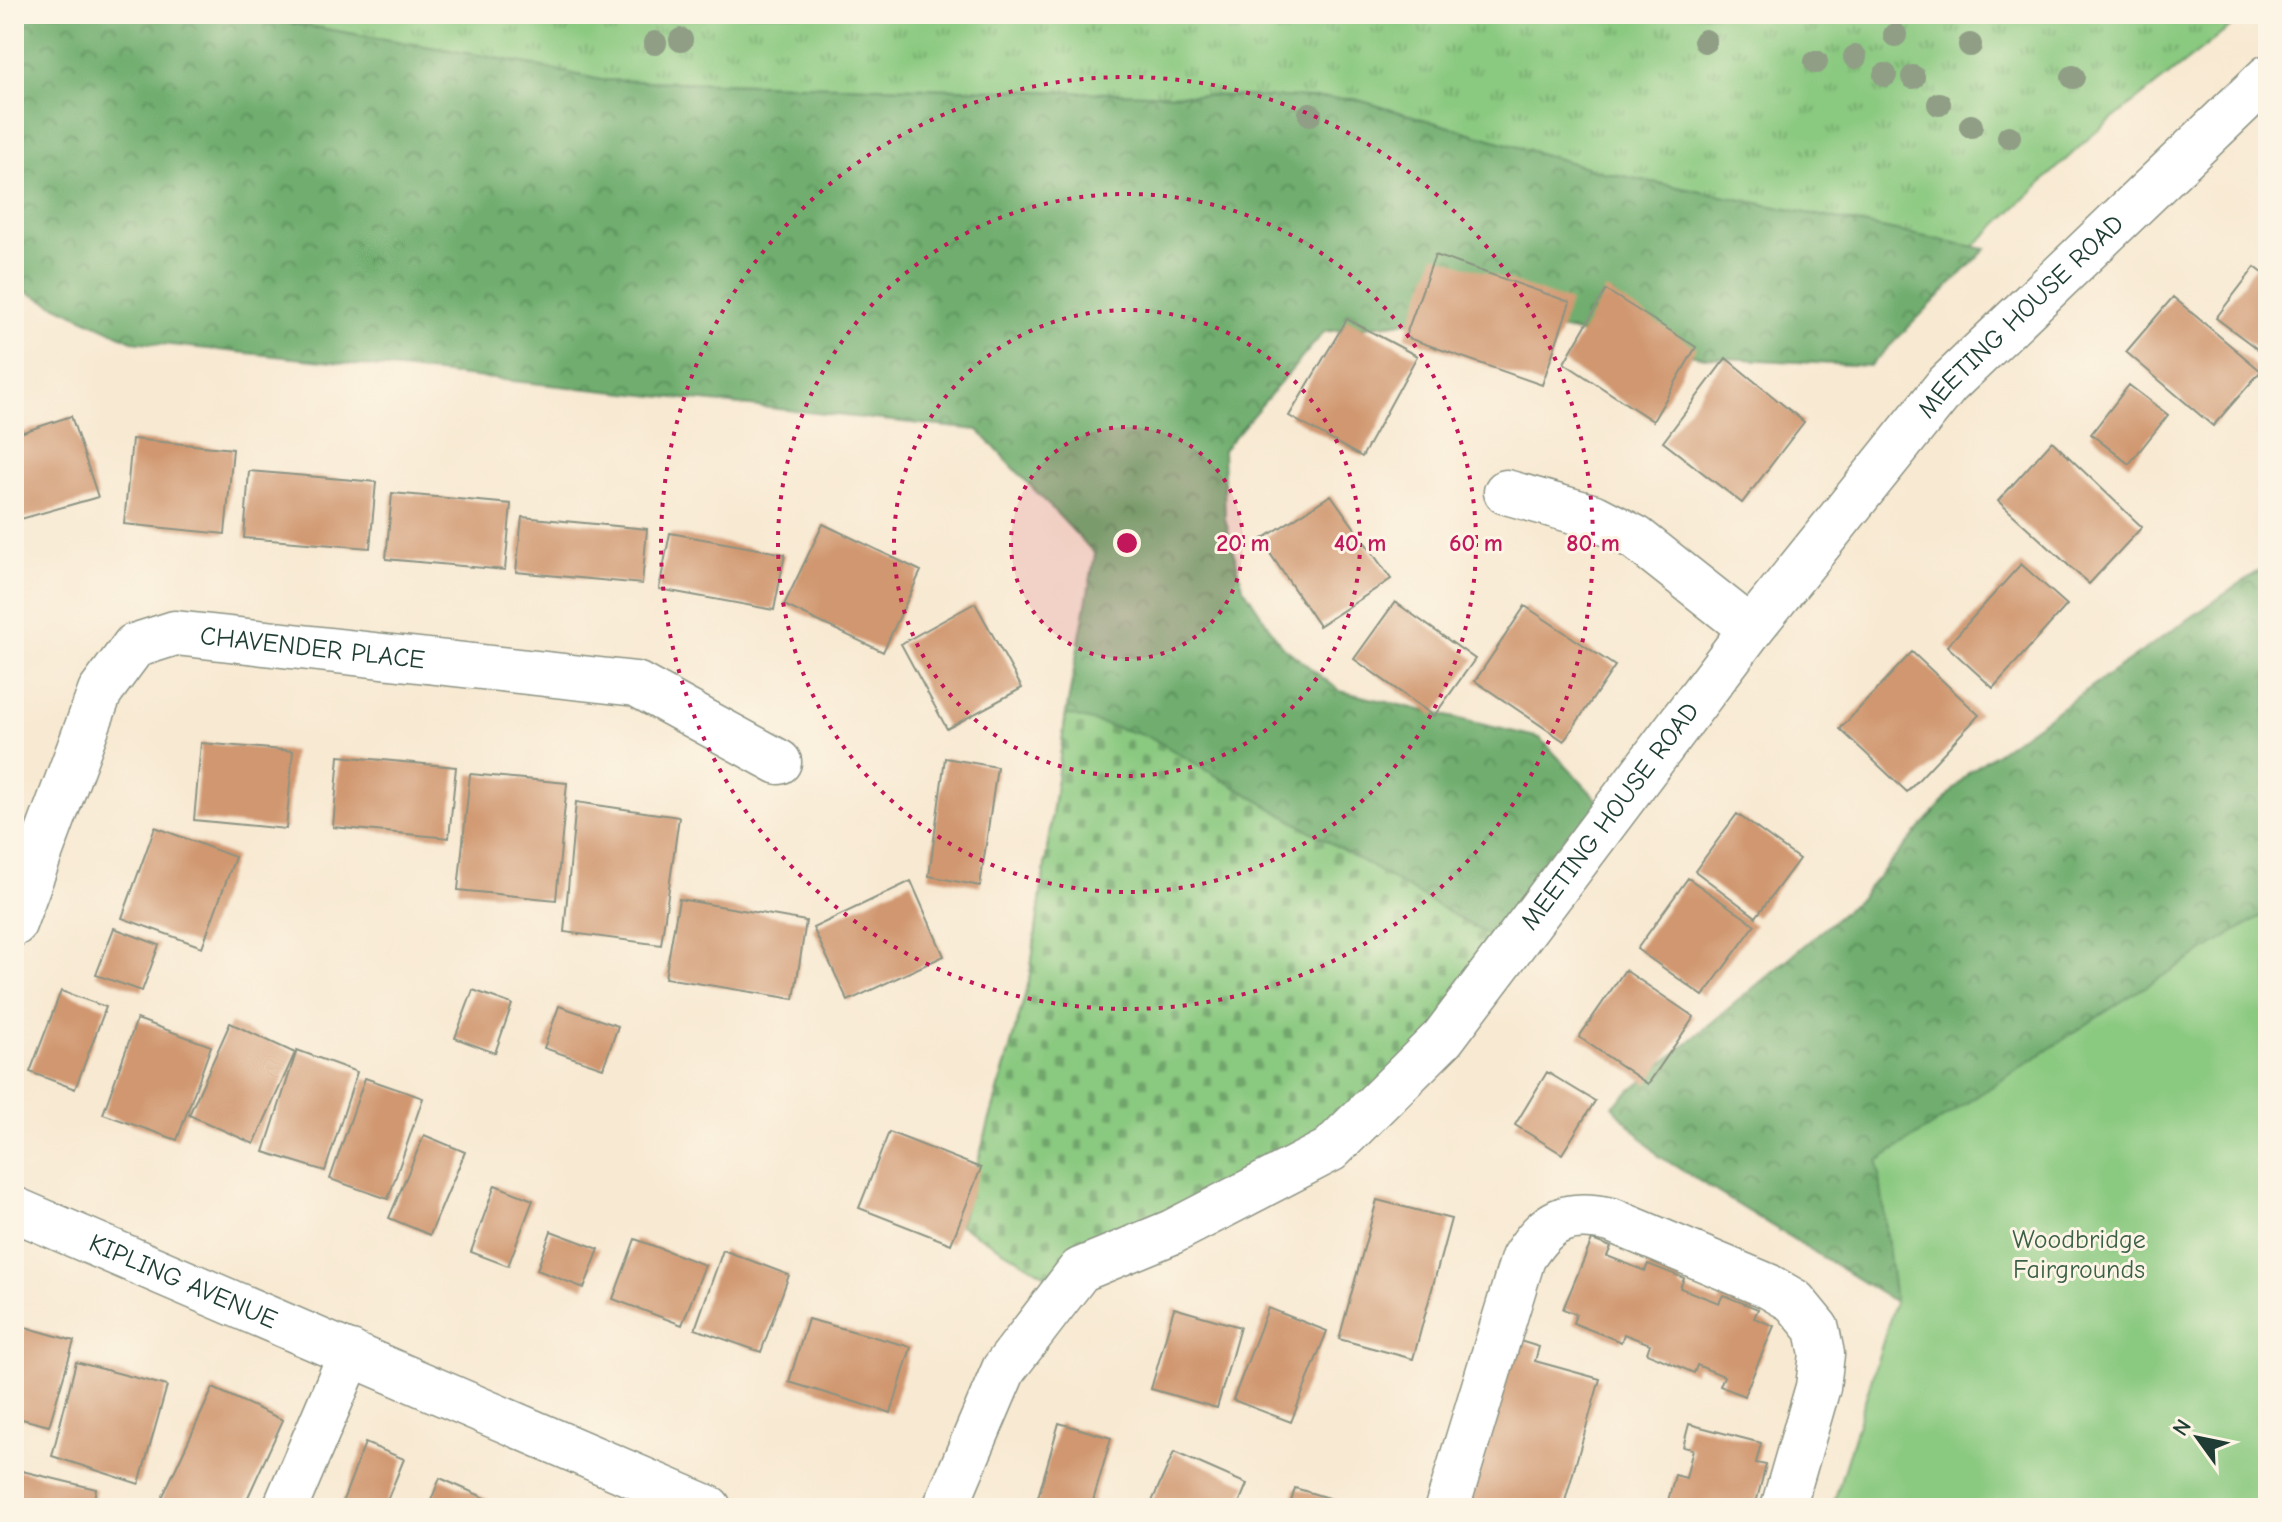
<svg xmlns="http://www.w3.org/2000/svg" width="2282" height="1522" font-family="'Comic Neue',sans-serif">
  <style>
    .grass { fill: url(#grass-tufts); stroke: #54835a; stroke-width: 2 }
    .forest { fill: url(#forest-crowns); stroke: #477551; stroke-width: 2 }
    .cemetery { fill: url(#cemetery-stones); stroke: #54835a; stroke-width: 2 }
    .park { fill: #8ac980; stroke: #54835a; stroke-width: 2 }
    .building { fill: #d0976f }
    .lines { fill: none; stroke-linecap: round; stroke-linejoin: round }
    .minor-casing { stroke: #8c9383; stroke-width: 47 }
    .minor { stroke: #fff; stroke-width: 44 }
    .tree { fill: #909e86 }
    .ring { fill: none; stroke: #c2185b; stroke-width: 4; stroke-dasharray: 4 8 }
    .labels { text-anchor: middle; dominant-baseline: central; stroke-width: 6; stroke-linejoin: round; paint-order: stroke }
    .street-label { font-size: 26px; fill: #1f3d34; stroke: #fcf5e5 }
    .park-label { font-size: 26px; fill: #3a6047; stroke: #fcf5e5 }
    .centre { fill: #c2185b; stroke: #fcf5e5; stroke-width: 4 }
    .ring-label { font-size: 24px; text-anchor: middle; font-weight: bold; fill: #c2185b; stroke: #fcf5e5; stroke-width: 6; stroke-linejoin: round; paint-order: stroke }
  </style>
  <defs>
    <pattern id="grass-tufts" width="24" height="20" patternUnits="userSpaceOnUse" patternTransform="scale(2)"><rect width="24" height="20" fill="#8ac980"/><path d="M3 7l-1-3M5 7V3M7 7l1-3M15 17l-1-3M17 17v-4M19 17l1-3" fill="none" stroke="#70a46a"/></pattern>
    <pattern id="forest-crowns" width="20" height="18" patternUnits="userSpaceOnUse" patternTransform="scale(2)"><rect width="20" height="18" fill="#6fad6e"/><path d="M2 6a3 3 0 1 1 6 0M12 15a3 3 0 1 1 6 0" fill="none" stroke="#5b8e5b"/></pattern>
    <pattern id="cemetery-stones" width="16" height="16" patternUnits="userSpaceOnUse" patternTransform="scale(2)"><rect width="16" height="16" fill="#8ac980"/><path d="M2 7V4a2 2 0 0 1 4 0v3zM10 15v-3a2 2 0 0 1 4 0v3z" fill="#70a46a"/></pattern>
  </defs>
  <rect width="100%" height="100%" fill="#fcf5e5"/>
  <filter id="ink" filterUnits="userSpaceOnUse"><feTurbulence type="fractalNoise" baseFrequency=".0125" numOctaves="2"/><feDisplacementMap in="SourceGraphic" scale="16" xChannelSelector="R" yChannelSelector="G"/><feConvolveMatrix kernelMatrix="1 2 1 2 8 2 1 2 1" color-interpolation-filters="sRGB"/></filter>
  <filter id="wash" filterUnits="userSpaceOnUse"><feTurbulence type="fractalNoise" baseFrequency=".006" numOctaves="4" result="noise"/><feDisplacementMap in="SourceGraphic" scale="32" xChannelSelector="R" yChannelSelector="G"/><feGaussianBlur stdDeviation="1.8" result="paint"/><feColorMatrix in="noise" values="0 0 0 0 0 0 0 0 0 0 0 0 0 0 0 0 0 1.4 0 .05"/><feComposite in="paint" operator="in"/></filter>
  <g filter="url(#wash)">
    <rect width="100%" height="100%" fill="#f8e9d2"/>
    <path class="grass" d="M31 14H2247L2091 136 1966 254 996 140Z"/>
    <path class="forest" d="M14 14H238L519 62 601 80 1355 99 1603 172 1986 249 1870 366 1705 357 1477 313 1324 332 1223 450 1225 518 1243 587 1281 645 1340 691 1540 738 1621 825 1513 950 960 1225 1029 982 1066 714 1095 554 978 430 132 341 14 286Z
      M2268 564V912L2127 998 1878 1161 1895 1302 1659 1156 1612 1106 1857 901 1969 772Z"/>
    <path class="cemetery" d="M1066 714 1150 737 1513 950 1362 1130 1063 1285 960 1225 1029 982Z"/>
    <path class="park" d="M2268 912V1508H1832L1895 1302 1878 1161 2127 998Z"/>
    <g id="blocks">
      <path class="building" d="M1435 255 1570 302 1542 385 1405 337Z
        M2255 267 2268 277V357L2216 318Z
        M1606 290 1696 347 1653 421 1564 363Z
        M2173 297 2261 371 2213 426 2126 352Z
        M1347 319 1417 356 1362 457 1289 416Z
        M1726 358 1804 422 1742 503 1663 442Z
        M2129 385 2168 415 2129 464 2091 434Z
        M71 416 98 497 14 521V435Z
        M132 439 233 449 225 534 124 524Z
        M2052 441 2142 527 2089 584 1998 501Z
        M249 471 376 482 370 548 244 538Z
        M392 493 511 504 505 570 386 559Z
        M1331 495 1391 579 1319 626 1261 540Z
        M522 517 647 529 642 584 516 572Z
        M823 524 921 571 883 652 784 605Z
        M670 533 785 554 774 610 659 589Z
        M2021 564 2067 605 1993 688 1947 646Z
        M1395 602 1475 659 1434 716 1354 659Z
        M975 603 1022 688 947 729 901 644Z
        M1525 606 1615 666 1564 741 1475 681Z
        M1912 652 1979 715 1907 792 1840 729Z
        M201 743 293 751 286 829 194 820Z
        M339 756 456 767 449 838 333 827Z
        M945 758 997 767 980 886 929 876Z
        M470 774 567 783 556 900 458 890Z
        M576 802 679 817 661 945 564 932Z
        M1737 814 1799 859 1756 917 1695 871Z
        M155 827 235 857 202 947 122 918Z
        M1688 878 1755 925 1703 996 1637 949Z
        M911 881 944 956 848 1001 813 928Z
        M679 899 806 921 794 999 665 978Z
        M114 928 159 945 142 991 96 975Z
        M1625 970 1694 1017 1648 1084 1579 1037Z
        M473 990 512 1004 495 1053 455 1038Z
        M61 991 106 1007 75 1089 30 1072Z
        M559 1006 618 1026 603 1068 544 1048Z
        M137 1019 211 1046 177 1140 103 1114Z
        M230 1023 295 1053 254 1144 189 1115Z
        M297 1050 357 1072 325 1171 264 1152Z
        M1547 1072 1595 1101 1562 1154 1515 1125Z
        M365 1078 423 1098 388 1199 330 1179Z
        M889 1132 981 1168 951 1244 859 1208Z
        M424 1135 465 1152 430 1235 389 1218Z
        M495 1185 533 1200 508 1266 471 1252Z
        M1377 1200 1451 1219 1413 1359 1339 1339Z
        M551 1231 599 1249 584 1288 537 1270Z
        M635 1239 705 1265 682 1325 613 1299Z
        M1592 1240 1611 1247 1607 1256 1645 1271 1648 1264 1684 1278 1680 1288 1719 1303 1723 1295 1758 1309 1754 1318 1774 1326 1744 1396 1720 1386 1724 1376 1697 1365 1694 1373 1647 1353 1650 1344 1624 1334 1621 1342 1573 1323 1576 1314 1563 1309Z
        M723 1250 789 1275 761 1352 695 1329Z
        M1174 1308 1240 1327 1217 1408 1151 1389Z
        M1268 1308 1327 1331 1291 1422 1233 1400Z
        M808 1319 911 1347 891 1413 789 1382Z
        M25 1327 74 1341 49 1426 14 1417V1365Z
        M1510 1338 1539 1347 1535 1361 1600 1379 1563 1508H1461Z
        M76 1362 167 1386 139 1484 52 1456Z
        M213 1388 283 1420 243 1508H173L160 1502Z
        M1059 1423 1111 1438 1091 1508H1035Z
        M1689 1424 1761 1443 1756 1463 1766 1465 1756 1503 1747 1501 1745 1508H1666L1675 1475 1686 1478 1693 1449 1683 1447Z
        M365 1443 404 1459 384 1508H340Z
        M1174 1452 1247 1484 1237 1508H1149Z
        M14 1469 96 1489 92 1508H14Z
        M440 1478 508 1508H428Z
        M1295 1488 1358 1507V1508H1289Z"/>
    </g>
  </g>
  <g filter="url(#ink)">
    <use href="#blocks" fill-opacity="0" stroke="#8c9383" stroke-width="2"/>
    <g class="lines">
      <g class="minor-casing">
        <g id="minor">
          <path d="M1506 492 1595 517 1636 538 1751 629"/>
          <path id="s1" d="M14 924 100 692 134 646 175 633 636 684 779 762"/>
          <path id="s2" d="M14 1209 709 1508"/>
          <path d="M285 1508 351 1353"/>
          <path id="s3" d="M945 1508 1004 1369 1080 1270 1172 1232 1330 1150 1443 1038 1751 629 1947 385 2268 77"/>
          <path d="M1447 1508 1523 1258C1547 1220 1566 1210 1611 1220L1768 1286 1794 1301 1817 1329 1822 1354 1818 1387 1783 1508"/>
        </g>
      </g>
      <use href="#minor" class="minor"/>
    </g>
    <g class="tree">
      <circle cx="1895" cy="35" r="12"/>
      <circle cx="681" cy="40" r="12"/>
      <circle cx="1705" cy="41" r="12"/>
      <circle cx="655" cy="43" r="12"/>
      <circle cx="1970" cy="45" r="12"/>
      <circle cx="1855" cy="57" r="12"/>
      <circle cx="1816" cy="62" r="12"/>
      <circle cx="1885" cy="75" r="12"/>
      <circle cx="1913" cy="77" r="12"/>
      <circle cx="2073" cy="77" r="12"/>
      <circle cx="1939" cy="104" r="12"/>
      <circle cx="1310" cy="114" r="12"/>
      <circle cx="1971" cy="126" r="12"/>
      <circle cx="2009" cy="137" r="12"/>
    </g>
  </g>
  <circle cx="1127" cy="543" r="116" fill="#c2185b" fill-opacity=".12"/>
  <g class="ring">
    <circle cx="1127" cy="543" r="116"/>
    <circle cx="1127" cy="543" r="233"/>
    <circle cx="1127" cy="543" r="349"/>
    <circle cx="1127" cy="543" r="466"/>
  </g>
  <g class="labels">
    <g class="street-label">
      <text stroke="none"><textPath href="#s3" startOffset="1638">MEETING HOUSE ROAD</textPath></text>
      <text stroke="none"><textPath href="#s1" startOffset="486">CHAVENDER PLACE</textPath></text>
      <text stroke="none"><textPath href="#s3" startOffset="990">MEETING HOUSE ROAD</textPath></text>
      <text stroke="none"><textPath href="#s2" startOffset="184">KIPLING AVENUE</textPath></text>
    </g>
    <g class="park-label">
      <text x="2079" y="1240">Woodbridge<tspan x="2079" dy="30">Fairgrounds</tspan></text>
    </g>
  </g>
  <circle cx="1127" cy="543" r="12" class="centre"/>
  <g class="ring-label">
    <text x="1243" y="551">20 m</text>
    <text x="1360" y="551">40 m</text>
    <text x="1476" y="551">60 m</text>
    <text x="1593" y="551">80 m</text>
  </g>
  <rect width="2282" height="1522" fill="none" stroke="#fcf5e5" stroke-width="48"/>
  <g transform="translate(2198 1438) rotate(303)" stroke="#fcf5e5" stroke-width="6" paint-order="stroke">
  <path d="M0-6L14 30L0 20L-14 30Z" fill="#1f3d34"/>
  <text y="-12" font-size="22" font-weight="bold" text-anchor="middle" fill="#1f3d34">N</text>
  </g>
</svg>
